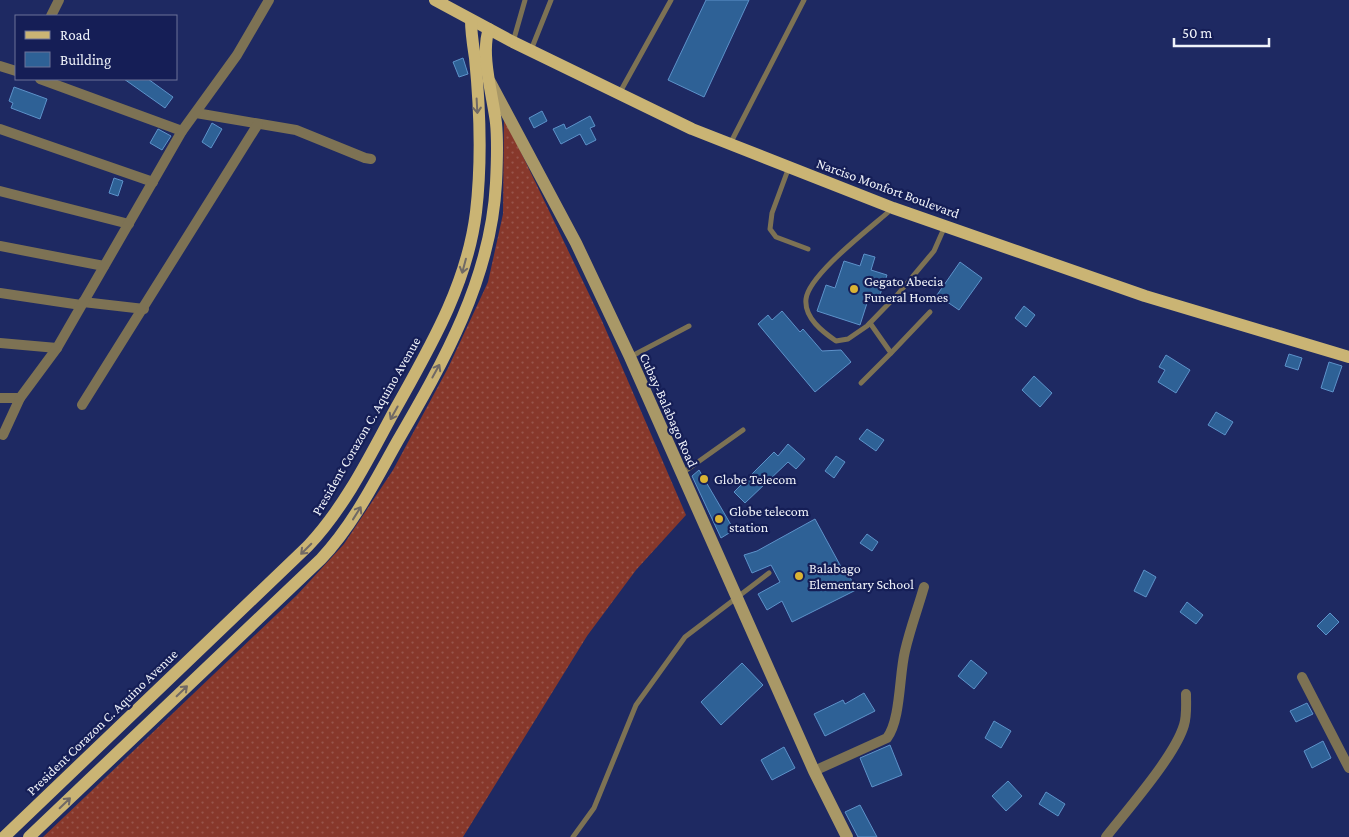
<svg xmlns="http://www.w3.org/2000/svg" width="1349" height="837" font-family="'Crimson Pro',serif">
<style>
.grass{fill:url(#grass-dots)}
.building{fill:#2e6196;stroke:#5d92ca}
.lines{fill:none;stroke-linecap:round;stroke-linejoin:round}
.service{stroke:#7d7254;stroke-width:5}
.minor{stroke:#7d7254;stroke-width:10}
.secondary{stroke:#a99867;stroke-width:12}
.primary{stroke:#cab474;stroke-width:12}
.oneway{stroke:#706965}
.poi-dot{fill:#d9b334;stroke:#151e56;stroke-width:2}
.labels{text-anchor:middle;stroke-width:4.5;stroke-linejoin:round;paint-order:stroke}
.street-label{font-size:14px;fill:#f0f3fa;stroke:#151e56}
.poi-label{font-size:14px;fill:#f0f3fa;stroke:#151e56;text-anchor:start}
</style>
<defs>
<pattern id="grass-dots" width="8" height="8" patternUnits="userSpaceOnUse" patternTransform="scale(1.25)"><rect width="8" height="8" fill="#87382b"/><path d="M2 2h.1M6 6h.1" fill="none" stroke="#98554b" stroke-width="1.8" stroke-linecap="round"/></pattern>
</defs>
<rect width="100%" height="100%" fill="#1e2962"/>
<!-- grass -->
<polygon class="grass" points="504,117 602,321 686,515 636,570 587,636 463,837 43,837 297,595 344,544 393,470 448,368 488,282 503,214"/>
<!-- building -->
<g class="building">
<polygon points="706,0 749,0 704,97 668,80"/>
<polygon points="463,58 468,74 459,77 453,62"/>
<polygon points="124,79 148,79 173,97 165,108"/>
<polygon points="14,87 47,99 40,119 11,108 13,103 9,101"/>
<polygon points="542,111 547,121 534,128 529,118"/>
<polygon points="590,116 595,126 590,128 596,140 586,145 580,134 561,144 553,129 564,124 566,129"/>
<polygon points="212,123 222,129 211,148 202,142"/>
<polygon points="158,129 171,136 162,150 150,143"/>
<polygon points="114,178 123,181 118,196 109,193"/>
<polygon points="864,254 875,257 871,270 887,275 877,303 868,300 860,325 817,311 826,285 835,288 844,261 860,266"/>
<polygon points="960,262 982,278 959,310 937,295"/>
<polygon points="1024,306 1035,315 1026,327 1015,318"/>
<polygon points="782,311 800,332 803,329 822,351 841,350 851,362 815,392 758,324 768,315 772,320"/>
<polygon points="1289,354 1302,358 1298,370 1285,366"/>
<polygon points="1166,355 1190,370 1176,393 1158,382 1165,370 1159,367"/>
<polygon points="1329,362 1342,366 1333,392 1321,388"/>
<polygon points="1034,376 1052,393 1040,407 1022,390"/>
<polygon points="1216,412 1233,422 1225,435 1208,425"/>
<polygon points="867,429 884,440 876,451 859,439"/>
<polygon points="788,444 805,459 796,469 788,462 745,503 734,492 774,452 778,456"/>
<polygon points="836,456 845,462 834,478 825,471"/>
<polygon points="699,470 734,530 721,538 692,476"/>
<polygon points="815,519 846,576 849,575 856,590 792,622 782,601 767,610 758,594 780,582 771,565 752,573 744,555 757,551"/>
<polygon points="867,534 878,542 872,551 860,543"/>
<polygon points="1144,570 1156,577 1146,597 1134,591"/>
<polygon points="1187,602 1203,615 1196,624 1180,612"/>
<polygon points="1330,613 1339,622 1326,635 1317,626"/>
<polygon points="971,660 987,673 974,689 958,676"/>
<polygon points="742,663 763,685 721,725 701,702"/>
<polygon points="864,693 875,711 825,736 814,714 843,700 845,704"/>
<polygon points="1307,703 1313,714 1296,722 1290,711"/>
<polygon points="994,721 1011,731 1001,748 985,738"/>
<polygon points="1323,741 1331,758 1312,768 1304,751"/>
<polygon points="890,745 902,775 872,787 860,758"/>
<polygon points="784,747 795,768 772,780 761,760"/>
<polygon points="1008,781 1022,796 1006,811 992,796"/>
<polygon points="1046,792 1065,804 1058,816 1039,804"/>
<polygon points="860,805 877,837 858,837 845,812"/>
</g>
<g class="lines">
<!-- service -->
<g class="service">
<polyline points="513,42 525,0"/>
<polyline points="531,50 551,0"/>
<polyline points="619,94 671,0"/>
<polyline points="730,144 804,0"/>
<polyline points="789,167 772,213 770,229 776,237 808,249"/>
<path d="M893,208C873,226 809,274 806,299C804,318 823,332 836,341L848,339L867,326L898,294L934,251L945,226"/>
<polyline points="891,353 930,312"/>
<polyline points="630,357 689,326"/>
<polyline points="861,383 891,353 870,323"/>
<polyline points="681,474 743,430"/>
<polyline points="573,837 594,808 636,705 685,637 769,573"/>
</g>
<!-- minor -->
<g class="minor">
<polyline points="51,16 59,0"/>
<polyline points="0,66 16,71"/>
<polyline points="40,79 182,131"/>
<polyline points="196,113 296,130 365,158 371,159"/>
<polyline points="0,129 153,182"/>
<polyline points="0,191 129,224"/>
<polyline points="0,246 104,266"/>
<polyline points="0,293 81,305"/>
<polyline points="83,302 144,309"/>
<polyline points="0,343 57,348"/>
<polyline points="0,398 20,398"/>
<polyline points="82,405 258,124"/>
<polyline points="3,435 20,398 57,348 182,131 237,55 269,0"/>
<polyline points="1302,677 1349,768"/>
<path d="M814,771L887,738C901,719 899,675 905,651C910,629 918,608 924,587"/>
<path d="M1106,837C1127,810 1175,756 1184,725C1187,716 1186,704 1186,694"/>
</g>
<!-- secondary -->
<polyline class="secondary" points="490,82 576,243 630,357 814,771 847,837"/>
<!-- primary -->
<g class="primary">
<polyline points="435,0 513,42 692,129 893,208 1145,296 1349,357"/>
<path d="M4,837L308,546C343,509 367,462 391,417C427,352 467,287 476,212C482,161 480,108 475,58C473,45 471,33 471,20"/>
<path d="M29,837L321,559C353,525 374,483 397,442C444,361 491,279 496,183C497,163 498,143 496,123C493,97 480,53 489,29"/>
</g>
</g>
<!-- one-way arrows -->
<defs><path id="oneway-shaft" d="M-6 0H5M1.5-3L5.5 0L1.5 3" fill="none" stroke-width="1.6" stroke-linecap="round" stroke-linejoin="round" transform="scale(1.25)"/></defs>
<g class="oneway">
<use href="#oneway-shaft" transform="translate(477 106) rotate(87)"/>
<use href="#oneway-shaft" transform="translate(464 266) rotate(105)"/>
<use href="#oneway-shaft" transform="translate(436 371) rotate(-61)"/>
<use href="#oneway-shaft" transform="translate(394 413) rotate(119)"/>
<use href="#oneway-shaft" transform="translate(357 513) rotate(-58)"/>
<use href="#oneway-shaft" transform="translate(306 549) rotate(135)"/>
<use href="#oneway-shaft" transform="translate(182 691) rotate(-44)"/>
<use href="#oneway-shaft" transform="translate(65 803) rotate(-44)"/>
</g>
<!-- markers -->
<g class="poi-dot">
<circle cx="854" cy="289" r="5"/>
<circle cx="704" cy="479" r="5"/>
<circle cx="719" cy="519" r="5"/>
<circle cx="799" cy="576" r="5"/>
</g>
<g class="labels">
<!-- street labels -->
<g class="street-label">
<text transform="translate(888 188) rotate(20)" y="5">Narciso Monfort Boulevard</text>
<text transform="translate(669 410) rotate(66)" y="5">Cubay-Balabago Road</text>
<text transform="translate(366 426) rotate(-60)" y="5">President Corazon C. Aquino Avenue</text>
<text transform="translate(102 722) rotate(-44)" y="5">President Corazon C. Aquino Avenue</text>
</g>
<!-- poi labels -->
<g class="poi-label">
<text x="864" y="286">Gegato Abecia<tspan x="864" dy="16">Funeral Homes</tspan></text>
<text x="714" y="484">Globe Telecom</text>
<text x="729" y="516">Globe telecom<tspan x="729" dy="16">station</tspan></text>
<text x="809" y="573">Balabago<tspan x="809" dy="16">Elementary School</tspan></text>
</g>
</g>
<!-- legend -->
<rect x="15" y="15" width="162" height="65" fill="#151e56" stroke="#6d7398"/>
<rect x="25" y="31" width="25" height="8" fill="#cab474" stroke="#6d7398"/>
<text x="60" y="40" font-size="15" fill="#f0f3fa">Road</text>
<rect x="25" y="52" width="25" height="15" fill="#2e6196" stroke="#6d7398"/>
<text x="60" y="65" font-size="15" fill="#f0f3fa">Building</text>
<!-- scale -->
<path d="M1174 38v8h95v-8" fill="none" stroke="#f0f3fa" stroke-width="2.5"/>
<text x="1182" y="38" font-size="15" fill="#f0f3fa" stroke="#151e56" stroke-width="4" paint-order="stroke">50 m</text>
</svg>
